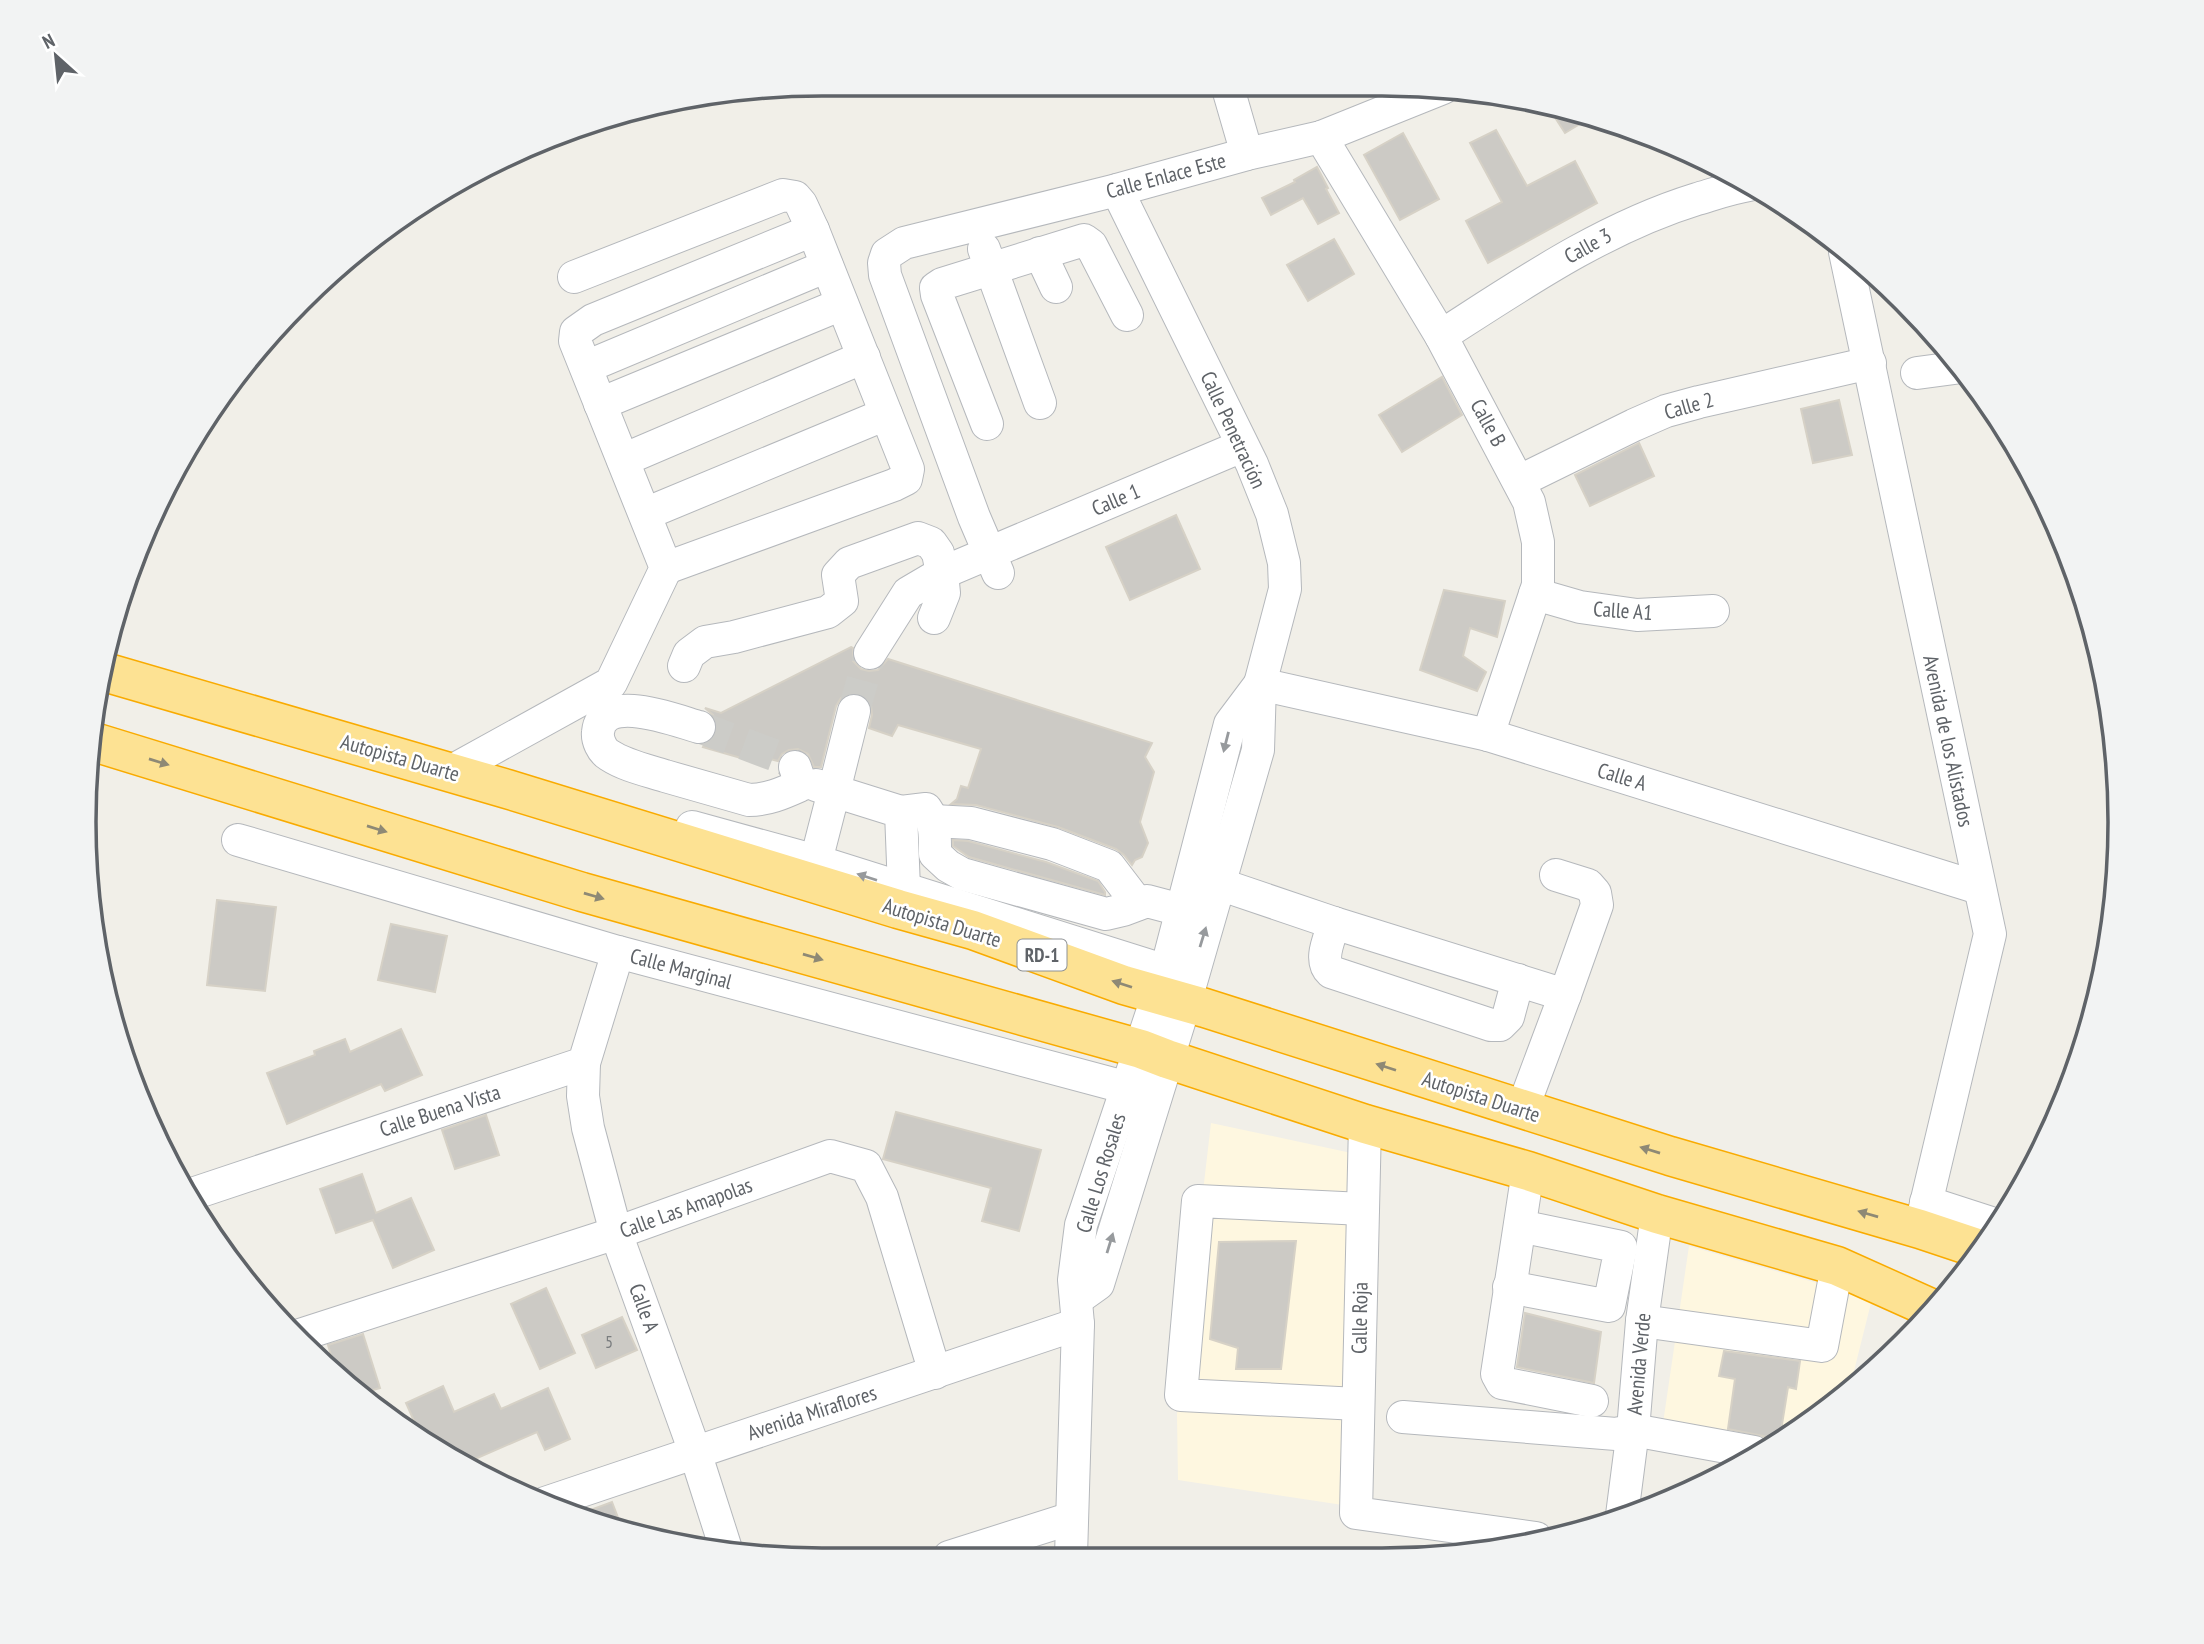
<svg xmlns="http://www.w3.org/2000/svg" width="2204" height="1644" font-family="'PT Sans Narrow',sans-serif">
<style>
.commercial{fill:#fef7e0}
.building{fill:#cccac5;stroke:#d6d1c6;stroke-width:2}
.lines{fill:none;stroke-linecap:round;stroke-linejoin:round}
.minor-tunnel{stroke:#ccccc8;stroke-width:32;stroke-dasharray:32 16;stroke-linecap:butt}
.minor-casing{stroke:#b5b8bc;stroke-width:34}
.highway-casing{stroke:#f9ab00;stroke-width:41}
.minor{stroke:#fff;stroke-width:32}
.highway{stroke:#fde293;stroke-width:38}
.oneway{fill:#979a9d}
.oneway2{fill:#8e8975}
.labels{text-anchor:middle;stroke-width:5;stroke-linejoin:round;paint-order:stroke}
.number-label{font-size:18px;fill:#7a7d7f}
.shield{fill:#fff;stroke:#8f9295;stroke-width:2}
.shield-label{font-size:19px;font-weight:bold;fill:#5f6368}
.street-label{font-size:21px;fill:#5f6368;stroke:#fff}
.rim{fill:none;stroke:#5f6368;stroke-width:3.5}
</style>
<rect width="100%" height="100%" fill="#f1efe8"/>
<!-- commercial -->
<g class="commercial">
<polygon points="1211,1123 1356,1154 1356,1507 1178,1480 1177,1414"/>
<polygon points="1689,1246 1872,1299 1849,1391 1831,1408 1772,1442 1662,1430"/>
</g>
<!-- building -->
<g class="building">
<polygon points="1547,105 1573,109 1593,116 1565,133"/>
<polygon points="1496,130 1527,186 1575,161 1597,203 1488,263 1466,221 1502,202 1470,143"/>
<polygon points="1403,133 1439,199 1400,220 1364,155"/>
<polygon points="1317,167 1328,188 1326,189 1339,213 1318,224 1303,198 1271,215 1262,198 1295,182 1294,180"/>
<polygon points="1334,239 1354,274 1308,301 1287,265"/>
<polygon points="1442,377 1462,415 1402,452 1379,415"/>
<polygon points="1839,400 1852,455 1813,463 1801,409"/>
<polygon points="1639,443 1654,476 1590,506 1575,475"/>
<polygon points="1176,515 1200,569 1130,600 1106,547"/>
<polygon points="1444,590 1505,601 1497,637 1470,628 1463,656 1486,672 1477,691 1420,670"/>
<polygon points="851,647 853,648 853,661 861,669 869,671 878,670 888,659 1152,743 1145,757 1154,772 1140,822 1148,843 1142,857 1135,860 1132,865 1124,855 1116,849 1058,827 976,805 951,804 957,799 961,786 968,788 981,749 898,725 892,736 869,728 872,715 871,705 866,697 858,693 850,693 841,698 836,706 821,767 814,767 808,754 798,749 789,750 782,754 778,761 751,754 748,760 703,747 704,745 712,740 717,732 717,722 713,715 705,708 721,713"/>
<polygon points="953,840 968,841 1046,862 1098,881 1105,892 1105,895 969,857 953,846"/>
<polygon points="217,900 276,907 265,991 207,985"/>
<polygon points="391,924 447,936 435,992 378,980"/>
<polygon points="401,1029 422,1075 385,1091 381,1084 287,1124 267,1073 315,1055 314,1051 345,1039 350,1052"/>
<polygon points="896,1112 1041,1150 1019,1231 982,1221 991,1188 883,1159"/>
<polygon points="486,1115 499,1155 455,1169 442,1130"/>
<polygon points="362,1174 376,1213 411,1198 434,1250 393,1268 373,1220 336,1233 320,1189"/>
<polygon points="1296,1241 1281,1369 1236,1369 1238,1348 1210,1339 1219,1242"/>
<polygon points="546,1288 575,1353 540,1369 511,1304"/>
<polygon points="1525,1313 1601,1332 1594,1383 1517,1367"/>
<polygon points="622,1317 637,1350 596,1368 582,1335"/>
<polygon points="363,1334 380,1388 359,1394 338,1379 328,1345"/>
<polygon points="1724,1351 1800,1361 1796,1389 1788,1387 1780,1437 1777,1439 1763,1436 1728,1429 1735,1379 1719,1376"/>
<polygon points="443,1386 454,1412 494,1394 501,1409 548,1388 570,1439 545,1450 537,1432 461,1465 422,1439 406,1403"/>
<polygon points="612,1502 622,1528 585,1521 574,1516"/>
</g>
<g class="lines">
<!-- minor-tunnel -->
<g class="minor-tunnel">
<polyline points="854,711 870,653"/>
<polyline points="699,727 787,760 795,767"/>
</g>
<defs>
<g id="minor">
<polyline points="1227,85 1247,154"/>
<polyline points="1321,137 1441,336 1529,502 1538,542 1538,585 1488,735"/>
<polyline points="984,249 1040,403"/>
<polyline points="1845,252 1990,934 1920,1229"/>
<polyline points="1040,253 1056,287"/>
<polyline points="574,277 783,195 795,197 801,204 813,230 908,469 906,479 894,485 666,568"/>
<path d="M1441,336C1522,284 1603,228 1697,199C1714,194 1731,188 1749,185"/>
<polyline points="586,367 827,266"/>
<polyline points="1917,373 1962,367"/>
<polyline points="600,404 842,304"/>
<polyline points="987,424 937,295 936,288 942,284 1084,240 1091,245 1127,315"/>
<polyline points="623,460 864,357"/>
<polyline points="1520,481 1634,425 1666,411 1699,402 1870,363"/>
<polyline points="645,514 886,414"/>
<polyline points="998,573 974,517 885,275 884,263 887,254 904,243 1117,190 1247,154 1321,137 1443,88"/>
<polyline points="1535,594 1580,607 1637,615 1713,611"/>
<polyline points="870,653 908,593 942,573 1242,446"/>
<polyline points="684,666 689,654 705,642 734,637 828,612 842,601 838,575 849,563 918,538 931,543 938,553 942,573 944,593 934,618"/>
<polyline points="1260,684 1488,735 1979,888"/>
<path d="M699,727C677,721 602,691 598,732C597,740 602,751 609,755C626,766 646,770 665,776C693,784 721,792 749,800C768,800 783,793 801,785L795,767"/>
<polyline points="450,772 611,683 666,568 575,341 576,332 593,320 813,230"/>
<polyline points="816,785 834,791 854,711"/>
<path d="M901,812L926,809C936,823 935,837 935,854L948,866L962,874L1106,914L1123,910L1147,901L1181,910"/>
<polyline points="933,821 971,823 1052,844 1109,866 1138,904"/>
<polyline points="692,827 816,861 1166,971"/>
<polyline points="238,840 618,952 1128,1088"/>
<polyline points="816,861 834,791 901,812 904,889"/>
<polyline points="1219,884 1334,923 1565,995"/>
<path d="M1334,923C1330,938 1318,960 1331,972L1491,1025H1500L1508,1017L1518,980"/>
<polyline points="584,1063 583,1096 588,1128 616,1233 695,1452 726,1549"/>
<polyline points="1522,1110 1565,995 1597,905 1595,893 1588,885 1556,875"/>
<polyline points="1365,1124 1356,1513 1536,1538"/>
<polyline points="1528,1171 1497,1374 1502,1383 1592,1401"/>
<polyline points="186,1196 584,1063 618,952"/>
<polyline points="1926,1202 1997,1225"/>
<polyline points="1509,1287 1609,1306 1621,1247 1520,1226"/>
<polyline points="1077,1299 1098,1284 1185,1003 1258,750 1260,684 1285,589 1284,563 1272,514 1252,464 1117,190"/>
<polyline points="1642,1321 1822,1346 1837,1266"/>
<polyline points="297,1336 616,1233 830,1156 866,1166 882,1197 935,1373"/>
<polyline points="1358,1404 1181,1395 1198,1201 1363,1209"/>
<polyline points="1403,1417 1616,1434 1633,1430 1754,1452"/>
<polyline points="545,1503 1078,1324"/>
<polyline points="1622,1515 1633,1430 1642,1321 1657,1214"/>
<polyline points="1071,1556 1078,1324 1074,1280 1081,1225 1166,971 1230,724 1260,684"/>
<polyline points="949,1557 1072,1518"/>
</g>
<g id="highway">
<polyline points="101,671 507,789 898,909 973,930 1124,985 1205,1008 1670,1156 1920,1229 1980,1249"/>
<polyline points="94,742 582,892 1141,1049 1167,1059 1365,1124 1528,1171 1657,1214 1837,1266 1935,1310"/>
</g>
</defs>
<!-- minor casing -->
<use href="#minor" class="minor-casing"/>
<!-- highway casing -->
<use href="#highway" class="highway-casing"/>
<!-- minor -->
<use href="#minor" class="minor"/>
<!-- highway -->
<use href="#highway" class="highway"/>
</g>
<!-- one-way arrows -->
<defs><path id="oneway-solid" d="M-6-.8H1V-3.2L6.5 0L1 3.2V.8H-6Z" transform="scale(1.75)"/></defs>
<g class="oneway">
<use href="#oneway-solid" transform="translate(1226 742) rotate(104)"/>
<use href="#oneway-solid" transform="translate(867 877) rotate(-162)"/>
<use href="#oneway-solid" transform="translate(1203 937) rotate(-73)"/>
<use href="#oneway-solid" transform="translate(1110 1243) rotate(-73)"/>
</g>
<g class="oneway2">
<use href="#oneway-solid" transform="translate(159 762) rotate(17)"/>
<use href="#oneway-solid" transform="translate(377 829) rotate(17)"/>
<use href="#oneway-solid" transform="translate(594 896) rotate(16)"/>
<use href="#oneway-solid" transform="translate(813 957) rotate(16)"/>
<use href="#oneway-solid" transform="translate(1122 984) rotate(-162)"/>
<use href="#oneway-solid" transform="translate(1386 1067) rotate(-162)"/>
<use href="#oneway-solid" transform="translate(1650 1150) rotate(-163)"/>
<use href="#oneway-solid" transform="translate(1868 1214) rotate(-164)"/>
</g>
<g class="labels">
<!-- number labels -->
<g class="number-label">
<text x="609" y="1348">5</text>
</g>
<!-- shield labels -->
<rect class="shield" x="1017.5" y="939.5" width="49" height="31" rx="5"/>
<g class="shield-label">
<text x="1042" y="962">RD-1</text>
</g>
<!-- street labels -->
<g class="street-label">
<text transform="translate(1166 176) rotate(-15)" y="7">Calle Enlace Este</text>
<text transform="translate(1588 246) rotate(-29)" y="7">Calle 3</text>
<text transform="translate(1689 406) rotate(-16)" y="7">Calle 2</text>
<text transform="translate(1488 423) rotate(61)" y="7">Calle B</text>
<text transform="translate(1233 430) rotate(65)" y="7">Calle Penetración</text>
<text transform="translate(1116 500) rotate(-23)" y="7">Calle 1</text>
<text transform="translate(1623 611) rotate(4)" y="7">Calle A1</text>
<text transform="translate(1948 741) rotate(78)" y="7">Avenida de los Alistados</text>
<text transform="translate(400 758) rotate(16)" y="7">Autopista Duarte</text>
<text transform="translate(1622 777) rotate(17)" y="7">Calle A</text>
<text transform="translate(942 923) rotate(17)" y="7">Autopista Duarte</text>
<text transform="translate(681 969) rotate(15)" y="7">Calle Marginal</text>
<text transform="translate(1481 1097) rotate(18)" y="7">Autopista Duarte</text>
<text transform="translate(440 1111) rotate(-18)" y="7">Calle Buena Vista</text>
<text transform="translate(1101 1173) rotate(-73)" y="7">Calle Los Rosales</text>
<text transform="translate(686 1208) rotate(-20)" y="7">Calle Las Amapolas</text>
<text transform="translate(644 1308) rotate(70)" y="7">Calle A</text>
<text transform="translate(1360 1318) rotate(-89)" y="7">Calle Roja</text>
<text transform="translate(1639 1364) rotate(-85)" y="7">Avenida Verde</text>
<text transform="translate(812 1413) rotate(-18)" y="7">Avenida Miraflores</text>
</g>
</g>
<!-- crop -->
<path d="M0 0H2204V1644H0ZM822 96H1382A726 726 0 0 1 2108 822V822A726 726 0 0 1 1382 1548H822A726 726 0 0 1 96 822V822A726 726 0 0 1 822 96Z" fill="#f2f3f3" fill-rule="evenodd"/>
<path class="rim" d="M822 96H1382A726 726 0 0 1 2108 822V822A726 726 0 0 1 1382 1548H822A726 726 0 0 1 96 822V822A726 726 0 0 1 822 96Z"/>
<!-- north arrow -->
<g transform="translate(56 56) rotate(333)" stroke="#ffffff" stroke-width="5" paint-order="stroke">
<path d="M0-5L12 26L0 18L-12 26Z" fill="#5f6368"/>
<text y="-10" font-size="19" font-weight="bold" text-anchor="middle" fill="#5f6368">N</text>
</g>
</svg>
